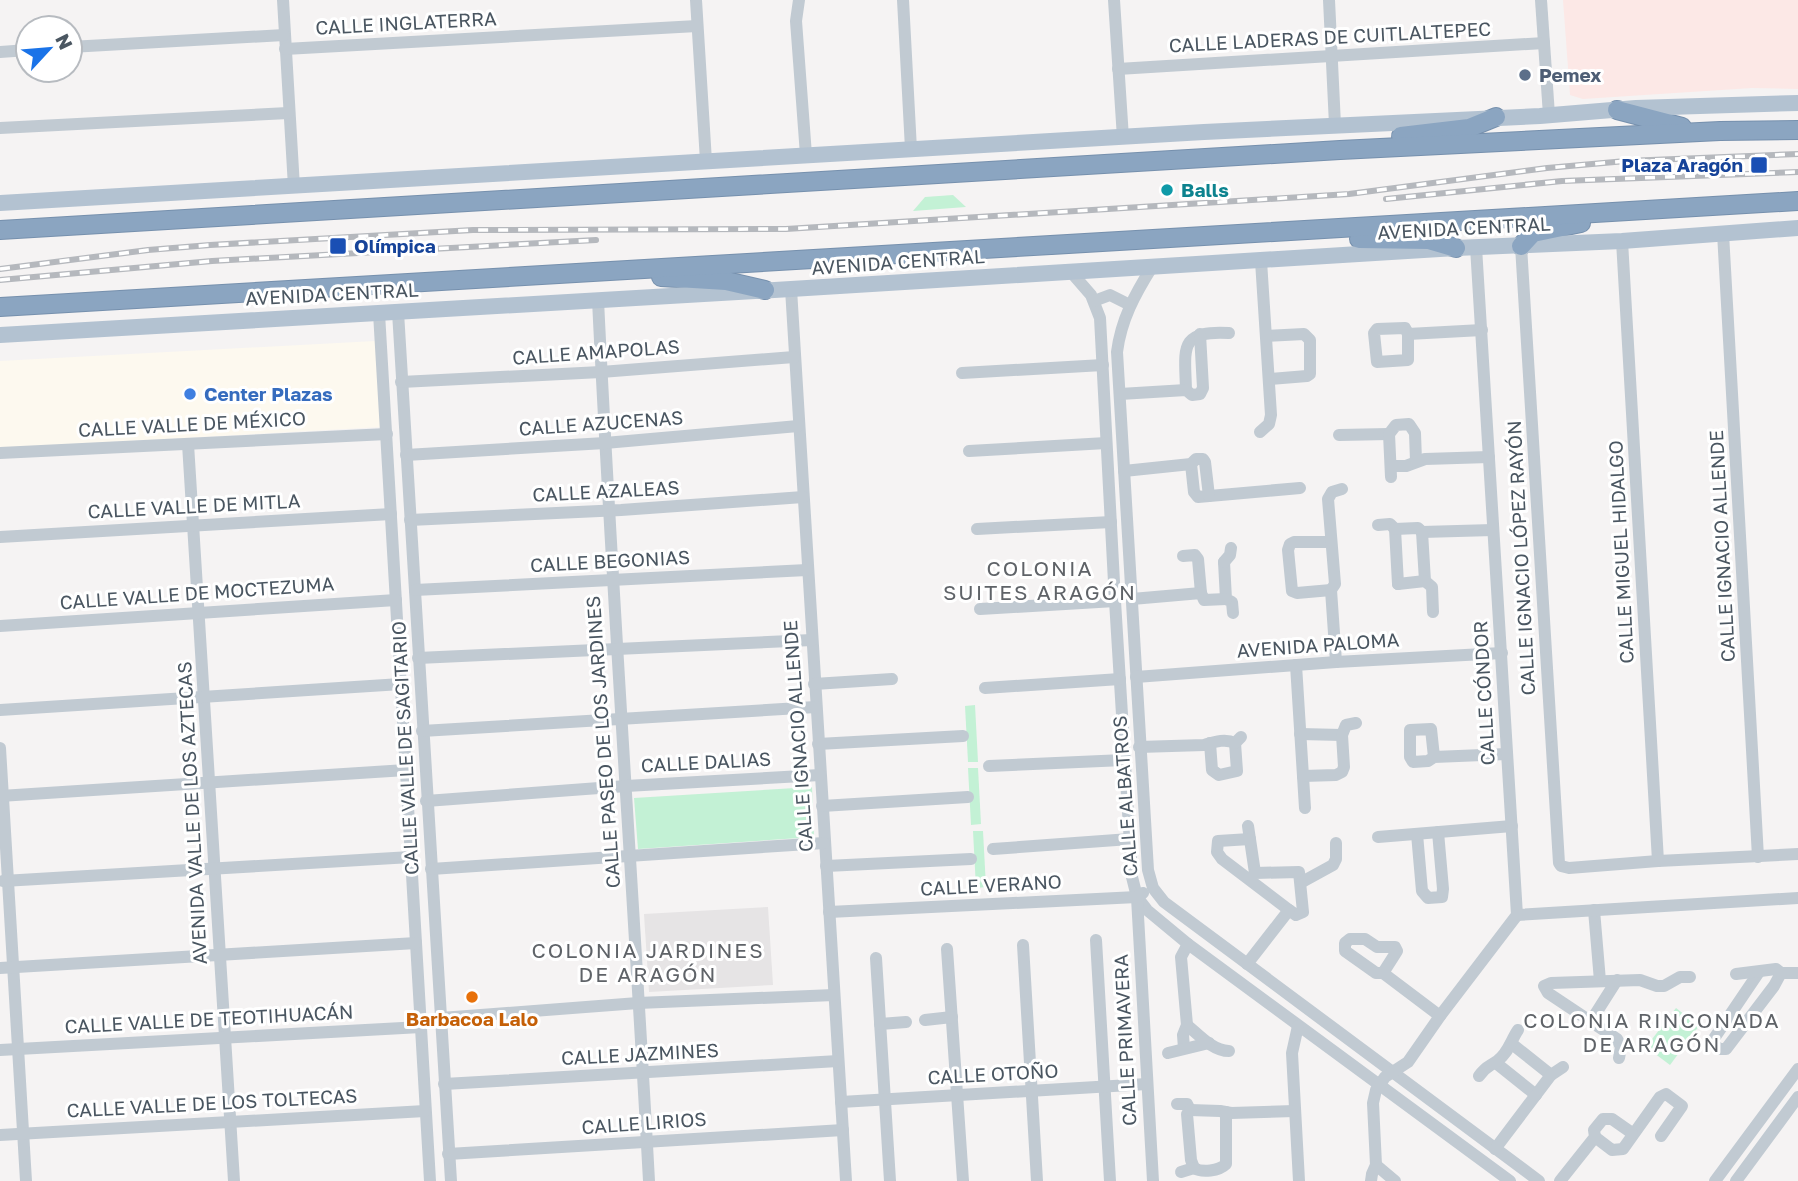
<svg xmlns="http://www.w3.org/2000/svg" width="1798" height="1181" font-family="'Golos Text',sans-serif">
<style>
.commercial{fill:#fdf9ef}
.education{fill:#e6e4e5}
.medical{fill:#fce8e6}
.green{fill:#c3f1d5}
.lines{fill:none;stroke-linecap:round;stroke-linejoin:round}
.highway-casing{stroke:#7690ad;stroke-width:20}
.minor{stroke:#c1cad2;stroke-width:12}
.major{stroke:#b3c2d1;stroke-width:16}
.highway{stroke:#8ba5c1;stroke-width:18}
.rail-casing{stroke:#b5b8bd;stroke-width:6}
.rail{stroke:#fff;stroke-width:3.5;stroke-dasharray:10;stroke-linecap:butt}
.service-dot{fill:#5c6f8a;stroke:#fff;stroke-width:2.5}
.transit-dot{fill:#1a4fb4;stroke:#fff;stroke-width:2.5}
.culture-dot{fill:#0f9aa8;stroke:#fff;stroke-width:2.5}
.shop-dot{fill:#3f7fe0;stroke:#fff;stroke-width:2.5}
.food-dot{fill:#e8710a;stroke:#fff;stroke-width:2.5}
.labels{text-anchor:middle;stroke-width:6;stroke-linejoin:round;paint-order:stroke}
.street-label{font-size:19px;fill:#4a5661;stroke:#fff}
.service-label{font-size:19px;font-weight:bold;fill:#4e5e75;stroke:#fff;text-anchor:start}
.transit-label{font-size:19px;font-weight:bold;fill:#164399;stroke:#fff;text-anchor:end}
.culture-label{font-size:19px;font-weight:bold;fill:#0d838f;stroke:#fff;text-anchor:start}
.shop-label{font-size:19px;font-weight:bold;fill:#366cbe;stroke:#fff;text-anchor:start}
.food-label{font-size:19px;font-weight:bold;fill:#c56008;stroke:#fff}
.neighbourhood-label{font-size:21px;letter-spacing:2px;fill:#5f6368;stroke:#fff}
</style>
<rect width="100%" height="100%" fill="#f5f3f3"/>
<!-- commercial -->
<polygon class="commercial" points="375,341 382,427 0,448 0,361"/>
<!-- education -->
<polygon class="education" points="768,907 773,985 649,992 644,914"/>
<!-- medical -->
<polygon class="medical" points="1563,0 1798,0 1798,89 1752,88 1583,99 1570,95"/>
<!-- green -->
<g class="green">
<polygon points="953,195 966,207 913,211 925,197"/>
<polygon points="975,705 978,762 968,762 965,706"/>
<polygon points="968,768 978,768 981,824 971,825"/>
<polygon points="812,787 814,837 638,849 634,798"/>
<polygon points="973,831 983,831 986,887 976,888"/>
<polygon points="1676,1008 1699,1026 1670,1065 1646,1047"/>
</g>
<g class="lines">
<defs>
<g id="highway">
<polyline points="1617,110 1682,127"/>
<polyline points="1401,136 1469,128 1496,117"/>
<polyline points="0,230 1340,150 1720,131 1798,130"/>
<polyline points="1359,239 1429,240 1456,248"/>
<polyline points="1521,246 1533,233 1581,223"/>
<polyline points="661,277 726,281 765,290"/>
<polyline points="0,307 1798,201"/>
</g>
</defs>
<!-- highway casing -->
<use href="#highway" class="highway-casing"/>
<!-- minor -->
<g class="minor">
<polyline points="283,0 294,187"/>
<polyline points="696,0 706,161"/>
<polyline points="799,0 796,21 806,155"/>
<polyline points="903,0 911,149"/>
<polyline points="1114,0 1123,138"/>
<polyline points="1329,0 1335,125"/>
<polyline points="1541,0 1549,115"/>
<polyline points="70,47 284,35"/>
<polyline points="285,49 697,26"/>
<polyline points="0,52 28,50"/>
<polyline points="1118,69 1544,43"/>
<polyline points="0,128 288,113"/>
<polyline points="1723,233 1758,857"/>
<polyline points="1622,241 1658,861"/>
<polyline points="1521,246 1559,863 1561,866 1569,868 1658,861 1798,854"/>
<path d="M1152,267C1135,294 1121,320 1117,352L1148,870L1153,888L1164,902L1539,1181"/>
<polyline points="1071,272 1091,295 1100,318 1115,601 1132,877 1137,897 1147,910 1188,944 1510,1181"/>
<polyline points="791,289 846,1181"/>
<path d="M598,300C612,594 633,887 649,1181"/>
<polyline points="1094,301 1110,295 1130,305"/>
<polyline points="398,312 451,1181"/>
<polyline points="379,313 430,1181"/>
<polyline points="1408,334 1408,360 1377,362 1374,333 1377,329 1405,328 1408,334 1482,330"/>
<polyline points="1266,336 1304,334 1310,340 1310,374 1307,376 1270,379"/>
<polyline points="962,373 1103,365"/>
<polyline points="401,382 601,372 794,357"/>
<path d="M1186,390C1185,349 1178,330 1229,333"/>
<polyline points="1120,394 1186,390 1192,395 1200,394 1203,388 1200,334"/>
<polyline points="1260,432 1269,424 1271,415 1261,261"/>
<polyline points="1339,435 1389,434"/>
<polyline points="188,444 234,1181"/>
<polyline points="969,451 1106,443"/>
<polyline points="0,453 387,434"/>
<polyline points="406,455 605,443 798,426"/>
<polyline points="1191,464 1194,492 1198,497 1300,488"/>
<polyline points="1391,466 1406,466 1425,459 1489,457"/>
<polyline points="1124,471 1191,464 1196,459 1203,459 1205,462 1209,496"/>
<polyline points="1391,477 1389,434 1396,425 1409,424 1415,433 1416,461"/>
<polyline points="410,520 621,510 803,497"/>
<polyline points="1378,525 1390,524 1395,529 1398,584"/>
<polyline points="977,529 1111,522"/>
<polyline points="1395,529 1418,528 1422,532 1493,530"/>
<polyline points="1422,532 1425,581 1432,587 1433,612"/>
<polyline points="0,537 391,514"/>
<polyline points="1183,556 1195,555 1198,559 1201,593"/>
<polyline points="1224,562 1226,599 1232,602 1233,613"/>
<polyline points="1224,562 1230,555 1231,548"/>
<polyline points="1398,584 1425,581"/>
<polyline points="415,590 807,570"/>
<polyline points="1331,590 1297,593 1292,591 1288,550 1290,544 1294,542 1331,542"/>
<polyline points="1132,599 1201,593 1204,600 1226,599"/>
<polyline points="980,609 1115,601"/>
<polyline points="0,626 396,600"/>
<polyline points="418,658 812,640"/>
<polyline points="1336,662 1331,590 1335,584 1328,499 1332,492 1342,489"/>
<polyline points="1296,665 1305,808"/>
<polyline points="1136,677 1336,662 1502,653"/>
<polyline points="814,684 892,679"/>
<polyline points="985,688 1120,679"/>
<polyline points="0,710 401,684"/>
<polyline points="422,731 816,707"/>
<polyline points="1300,734 1342,735"/>
<polyline points="1210,743 1212,770 1219,775 1237,771 1235,743"/>
<polyline points="818,744 963,736"/>
<path d="M1139,747L1204,745C1214,742 1225,738 1235,743L1241,737"/>
<polyline points="0,748 26,1181"/>
<polyline points="1434,757 1431,729 1410,730 1410,757 1413,762 1428,761 1434,757 1507,754"/>
<polyline points="989,766 1124,760"/>
<polyline points="1303,776 1336,775 1342,772 1344,767 1342,735 1346,725 1356,723"/>
<polyline points="0,796 406,770"/>
<polyline points="426,801 626,786 820,775"/>
<polyline points="822,806 968,797"/>
<polyline points="1248,826 1255,873"/>
<polyline points="1417,834 1422,891 1428,898 1442,897 1443,889 1438,832"/>
<polyline points="1378,837 1512,826"/>
<polyline points="1250,839 1218,841 1217,852 1222,859 1289,910 1296,915 1303,912 1299,872 1255,873 1250,880"/>
<polyline points="993,849 1130,839"/>
<polyline points="826,866 971,859"/>
<polyline points="431,869 824,843"/>
<polyline points="3,881 411,857"/>
<polyline points="1302,882 1333,865 1336,859 1336,843"/>
<polyline points="1137,898 1153,1181"/>
<polyline points="1594,910 1600,981"/>
<polyline points="829,912 1137,897 1143,893"/>
<polyline points="1517,915 1798,898"/>
<polyline points="1096,940 1110,1181"/>
<polyline points="1023,945 1037,1181"/>
<polyline points="947,949 963,1181"/>
<polyline points="876,958 890,1181"/>
<polyline points="1247,964 1289,910"/>
<polyline points="0,968 416,943"/>
<polyline points="1759,972 1713,1040 1714,1044 1719,1049 1726,1049 1774,986 1781,973"/>
<polyline points="1383,973 1397,951 1395,947 1377,947 1365,939 1350,939 1345,943 1345,951 1376,973 1383,973 1440,1016"/>
<polyline points="1736,974 1776,969 1781,973 1798,973"/>
<polyline points="441,1018 638,1003 834,995"/>
<polyline points="925,1020 952,1017"/>
<polyline points="1591,1021 1617,980"/>
<polyline points="880,1024 906,1022"/>
<path d="M1187,1025C1199,1035 1213,1051 1229,1051"/>
<polyline points="1298,1026 1292,1053 1299,1181"/>
<polyline points="1512,1044 1551,1075"/>
<polyline points="1184,1048 1183,1035 1187,1025 1181,957 1188,944"/>
<polyline points="0,1050 421,1027"/>
<polyline points="1168,1053 1209,1043"/>
<polyline points="1619,1058 1621,1047 1617,1039 1548,993 1544,986 1551,983 1640,980 1657,986 1664,986 1680,977 1690,977"/>
<polyline points="1496,1063 1536,1095"/>
<path d="M1479,1076C1486,1066 1489,1067 1497,1061C1508,1054 1511,1040 1518,1030"/>
<polyline points="444,1084 838,1061"/>
<polyline points="841,1102 1147,1084"/>
<polyline points="1177,1104 1187,1104 1190,1110 1187,1114 1191,1160 1194,1168"/>
<polyline points="1190,1110 1220,1111 1231,1113 1294,1111"/>
<polyline points="0,1135 425,1111"/>
<polyline points="1595,1137 1612,1150 1623,1149 1660,1097 1666,1094 1682,1106 1661,1136"/>
<polyline points="1495,1149 1551,1075 1563,1067"/>
<polyline points="448,1154 843,1130"/>
<polyline points="1376,1165 1395,1181"/>
<path d="M1194,1168C1202,1173 1219,1171 1226,1164V1112"/>
<polyline points="1181,1172 1194,1168"/>
<polyline points="1371,1181 1372,1174 1376,1165 1373,1103 1376,1090 1385,1077 1408,1062 1440,1016 1517,915 1476,247"/>
<polyline points="1560,1181 1595,1137 1594,1130 1603,1119 1612,1119 1632,1133"/>
<polyline points="1715,1181 1798,1069"/>
<polyline points="1736,1181 1798,1097"/>
</g>
<!-- major -->
<g class="major">
<polyline points="0,203 1204,132 1540,116 1636,108 1798,103"/>
<polyline points="0,335 791,289 1456,248 1622,241 1798,228"/>
</g>
<!-- highway -->
<use href="#highway" class="highway"/>
<defs>
<g id="rail">
<polyline points="1386,199 1562,181 1798,172"/>
<polyline points="0,269 148,250 210,245 473,230 786,229 1349,194 1547,168 1626,161 1798,154"/>
<polyline points="0,280 212,261 596,240"/>
</g>
</defs>
<!-- rail casing -->
<use href="#rail" class="rail-casing"/>
<!-- rail -->
<use href="#rail" class="rail"/>
</g>
<!-- markers -->
<circle class="service-dot" cx="1525" cy="75" r="7"/>
<g class="transit-dot">
<rect x="1750" y="156" width="18" height="18" rx="3.5"/>
<rect x="329" y="237" width="18" height="18" rx="3.5"/>
</g>
<circle class="culture-dot" cx="1167" cy="190" r="7"/>
<circle class="shop-dot" cx="190" cy="394" r="7"/>
<circle class="food-dot" cx="472" cy="997" r="7"/>
<g class="labels">
<!-- street labels -->
<g class="street-label">
<text transform="translate(406 23) rotate(-3)" y="7">CALLE INGLATERRA</text>
<text transform="translate(1330 37) rotate(-3)" y="7">CALLE LADERAS DE CUITLALTEPEC</text>
<text transform="translate(1464 228) rotate(-3)" y="7">AVENIDA CENTRAL</text>
<text transform="translate(898 262) rotate(-4)" y="7">AVENIDA CENTRAL</text>
<text transform="translate(332 294) rotate(-3)" y="7">AVENIDA CENTRAL</text>
<text transform="translate(596 352) rotate(-4)" y="7">CALLE AMAPOLAS</text>
<text transform="translate(601 423) rotate(-4)" y="7">CALLE AZUCENAS</text>
<text transform="translate(192 424) rotate(-3)" y="7">CALLE VALLE DE MÉXICO</text>
<text transform="translate(606 491) rotate(-3)" y="7">CALLE AZALEAS</text>
<text transform="translate(194 506) rotate(-3)" y="7">CALLE VALLE DE MITLA</text>
<text transform="translate(1722 546) rotate(-93)" y="7">CALLE IGNACIO ALLENDE</text>
<text transform="translate(1621 552) rotate(-93)" y="7">CALLE MIGUEL HIDALGO</text>
<text transform="translate(1521 558) rotate(-93)" y="7">CALLE IGNACIO LÓPEZ RAYÓN</text>
<text transform="translate(610 561) rotate(-3)" y="7">CALLE BEGONIAS</text>
<text transform="translate(197 593) rotate(-4)" y="7">CALLE VALLE DE MOCTEZUMA</text>
<text transform="translate(1318 645) rotate(-4)" y="7">AVENIDA PALOMA</text>
<text transform="translate(1484 693) rotate(-93)" y="7">CALLE CÓNDOR</text>
<text transform="translate(798 736) rotate(-94)" y="7">CALLE IGNACIO ALLENDE</text>
<text transform="translate(603 742) rotate(-94)" y="7">CALLE PASEO DE LOS JARDINES</text>
<text transform="translate(405 748) rotate(-93)" y="7">CALLE VALLE DE SAGITARIO</text>
<text transform="translate(706 762) rotate(-3)" y="7">CALLE DALIAS</text>
<text transform="translate(1125 796) rotate(-94)" y="7">CALLE ALBATROS</text>
<text transform="translate(192 813) rotate(-93)" y="7">AVENIDA VALLE DE LOS AZTECAS</text>
<text transform="translate(991 885) rotate(-3)" y="7">CALLE VERANO</text>
<text transform="translate(209 1019) rotate(-3)" y="7">CALLE VALLE DE TEOTIHUACÁN</text>
<text transform="translate(1125 1040) rotate(-93)" y="7">CALLE PRIMAVERA</text>
<text transform="translate(640 1054) rotate(-3)" y="7">CALLE JAZMINES</text>
<text transform="translate(993 1074) rotate(-3)" y="7">CALLE OTOÑO</text>
<text transform="translate(212 1103) rotate(-3)" y="7">CALLE VALLE DE LOS TOLTECAS</text>
<text transform="translate(644 1123) rotate(-4)" y="7">CALLE LIRIOS</text>
</g>
<!-- service labels -->
<g class="service-label">
<text x="1539" y="82">Pemex</text>
</g>
<!-- transit labels -->
<g class="transit-label">
<text x="1743" y="172">Plaza Aragón</text>
<text x="354" y="253" text-anchor="start">Olímpica</text>
</g>
<!-- culture labels -->
<g class="culture-label">
<text x="1181" y="197">Balls</text>
</g>
<!-- shop labels -->
<g class="shop-label">
<text x="204" y="401">Center Plazas</text>
</g>
<!-- food labels -->
<g class="food-label">
<text x="472" y="1026">Barbacoa Lalo</text>
</g>
<!-- neighbourhood labels -->
<g class="neighbourhood-label">
<text x="1040" y="576">COLONIA<tspan x="1040" dy="24">SUITES ARAGÓN</tspan></text>
<text x="648" y="958">COLONIA JARDINES<tspan x="648" dy="24">DE ARAGÓN</tspan></text>
<text x="1652" y="1028">COLONIA RINCONADA<tspan x="1652" dy="24">DE ARAGÓN</tspan></text>
</g>
</g>
<!-- north arrow -->
<g transform="translate(49 49) rotate(64)"><circle r="33" fill="#ffffff" stroke="#b7bbc0" stroke-width="2"/>
<path d="M0-5L12 26L0 18L-12 26Z" fill="#1a73e8"/>
<text y="-10" font-size="19" font-weight="bold" text-anchor="middle" fill="#4a5661">N</text>
</g>
</svg>
